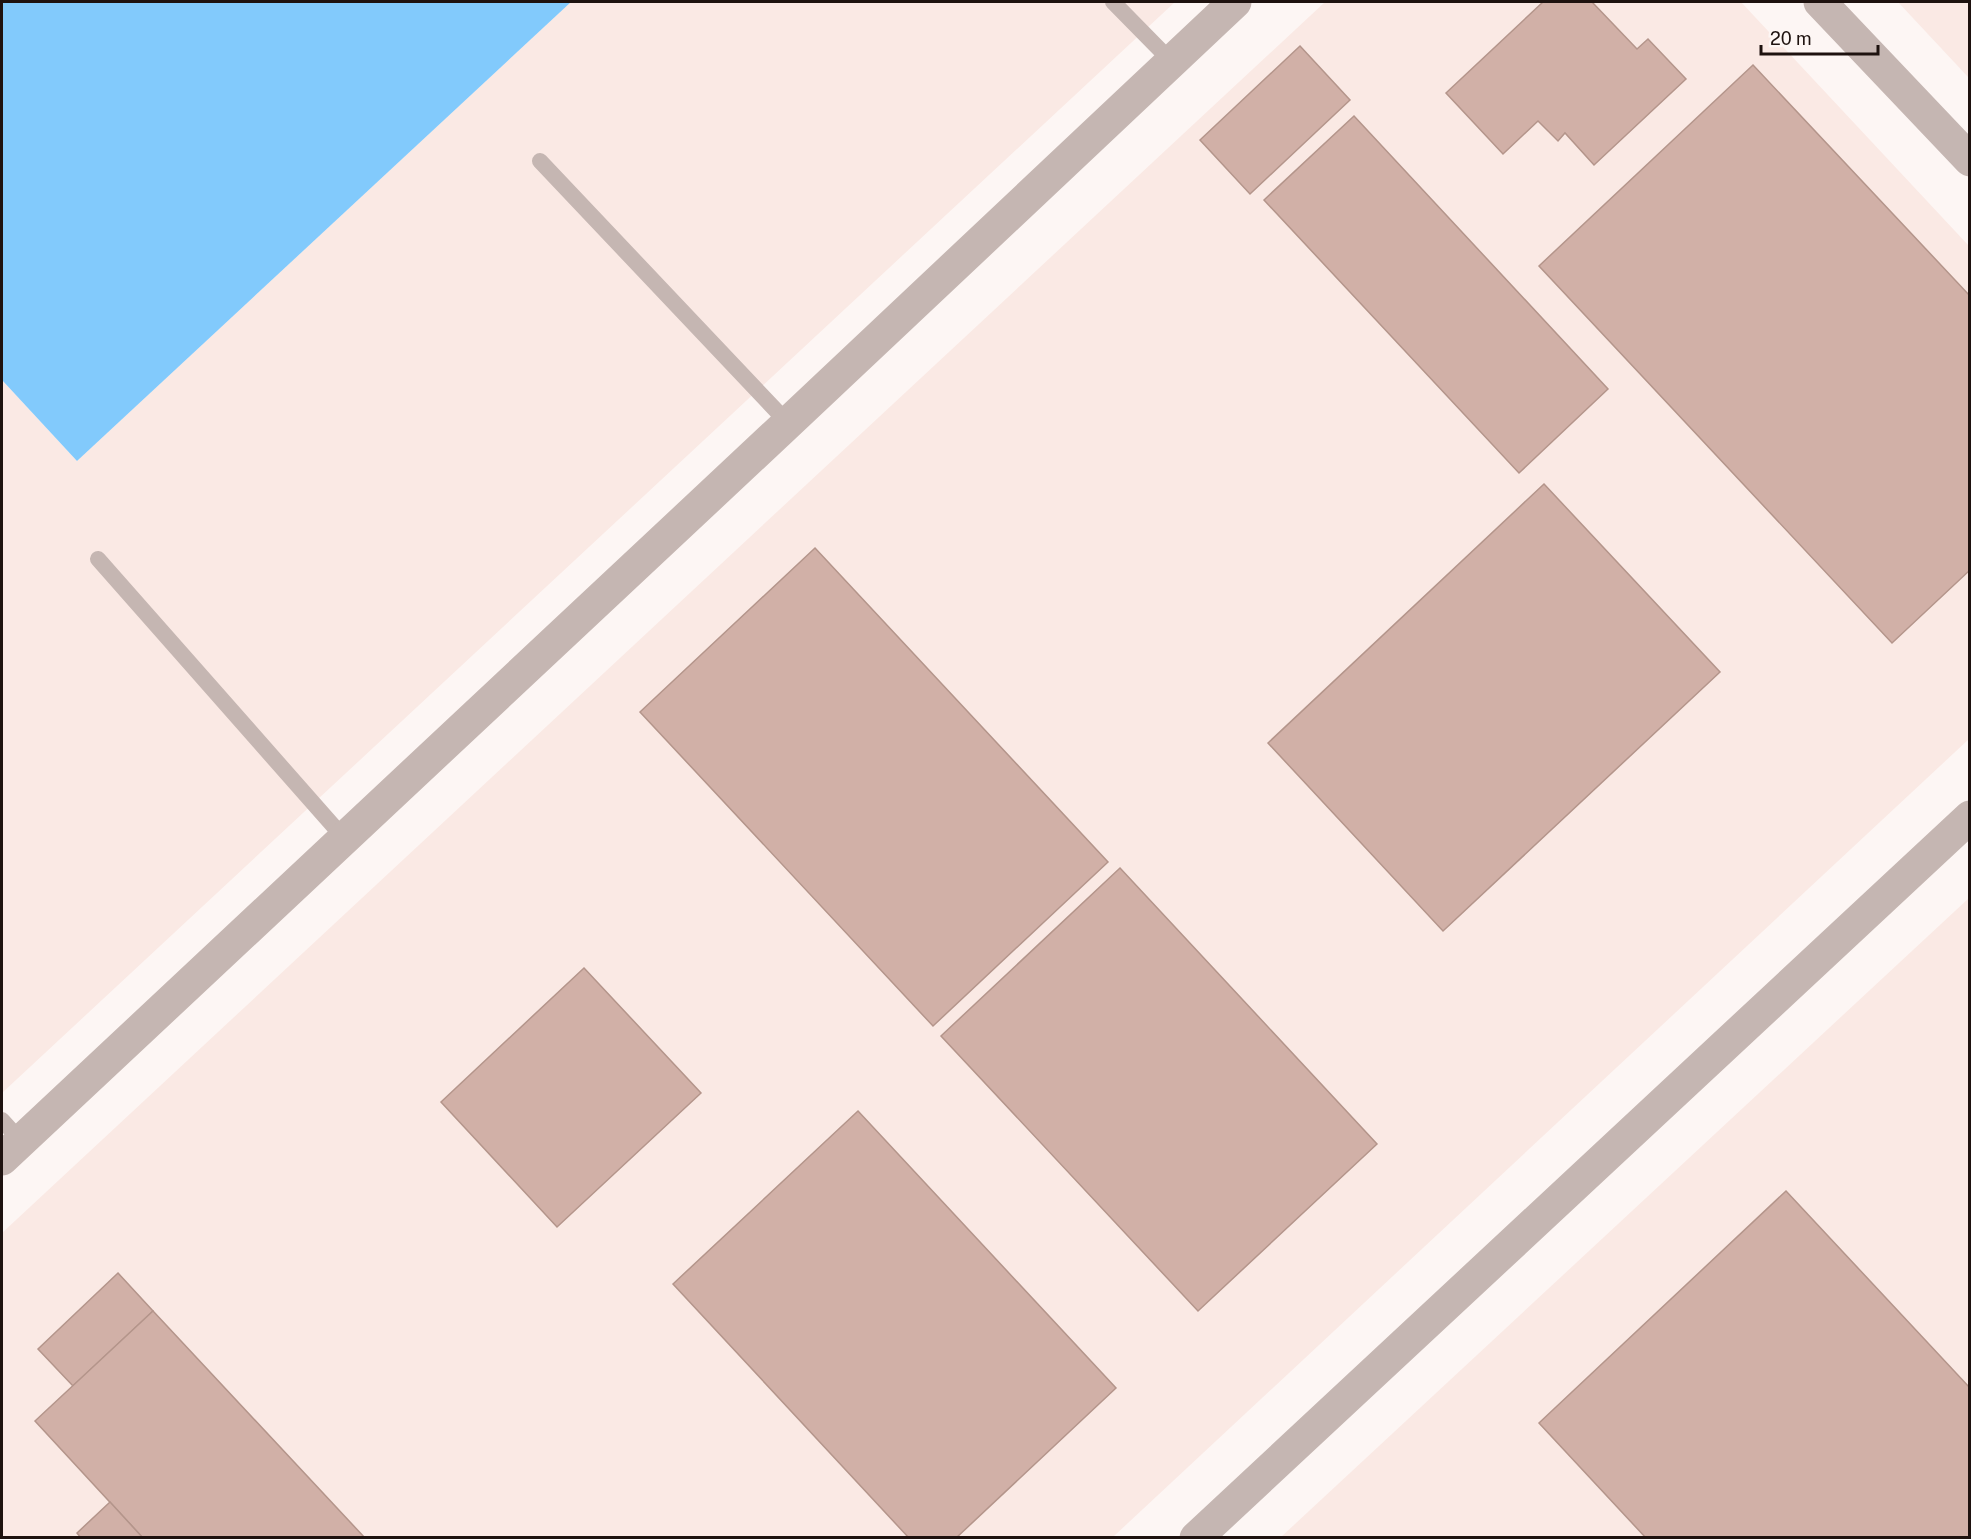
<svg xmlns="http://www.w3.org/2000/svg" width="1971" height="1539" font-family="'Public Sans',sans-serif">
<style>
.built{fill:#fae9e4}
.water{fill:#82cafc}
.building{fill:#d1b0a7;stroke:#b4958b;stroke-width:1.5}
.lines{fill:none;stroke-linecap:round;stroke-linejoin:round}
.service{stroke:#c5b6b2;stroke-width:16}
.tertiary{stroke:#c5b6b2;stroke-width:33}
</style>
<rect width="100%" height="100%" fill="#fdf6f4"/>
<!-- built -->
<g class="built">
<polygon points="571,2 1175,2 2,1093 2,380 77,461"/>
<polygon points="1325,2 1741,2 1969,246 1969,739 1113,1537 2,1537 2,1233"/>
<polygon points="1898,2 1969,2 1969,78"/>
<polygon points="1969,898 1969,1537 1281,1537"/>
</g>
<!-- water -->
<polygon class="water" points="2,2 571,2 77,461 2,380"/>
<!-- building -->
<g class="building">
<polygon points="1543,2 1592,2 1637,49 1648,39 1686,79 1594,165 1565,133 1558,141 1538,121 1503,154 1446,93"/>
<polygon points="1300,46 1350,100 1250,194 1200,140"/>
<polygon points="1753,65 1970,296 1970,570 1892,643 1539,266"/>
<polygon points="1354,116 1608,389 1519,473 1264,200"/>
<polygon points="1544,484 1720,672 1443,931 1268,743"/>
<polygon points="815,548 1108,862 933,1026 640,712"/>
<polygon points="1120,868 1377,1144 1198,1311 941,1036"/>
<polygon points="584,968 701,1093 557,1227 441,1102"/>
<polygon points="858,1111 1116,1388 956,1538 909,1538 673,1284"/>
<polygon points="1786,1191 1970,1388 1970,1538 1646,1538 1539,1423"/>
<polygon points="118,1273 153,1311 73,1386 38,1349"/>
<polygon points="153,1311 365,1538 143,1538 35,1421"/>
<polygon points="110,1502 143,1538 81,1538 77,1533"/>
</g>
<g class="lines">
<!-- service -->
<g class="service">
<polyline points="1113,2 1171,61"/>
<polyline points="540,161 788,423"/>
<polyline points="98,559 344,838"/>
<polyline points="2,1120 21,1141"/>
</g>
<!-- tertiary -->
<g class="tertiary">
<polyline points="1820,2 1970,160"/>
<polyline points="2,1159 788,423 1235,2"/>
<polyline points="1196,1538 1970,817"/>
</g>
</g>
<!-- border -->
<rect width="1971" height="1539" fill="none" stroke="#1e120f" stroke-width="6"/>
<!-- scale -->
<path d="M1761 45v9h117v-9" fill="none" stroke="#1e120f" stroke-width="3"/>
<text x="1770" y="45" font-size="18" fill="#1e120f" stroke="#fdf6f4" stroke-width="4.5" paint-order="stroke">20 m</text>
</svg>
